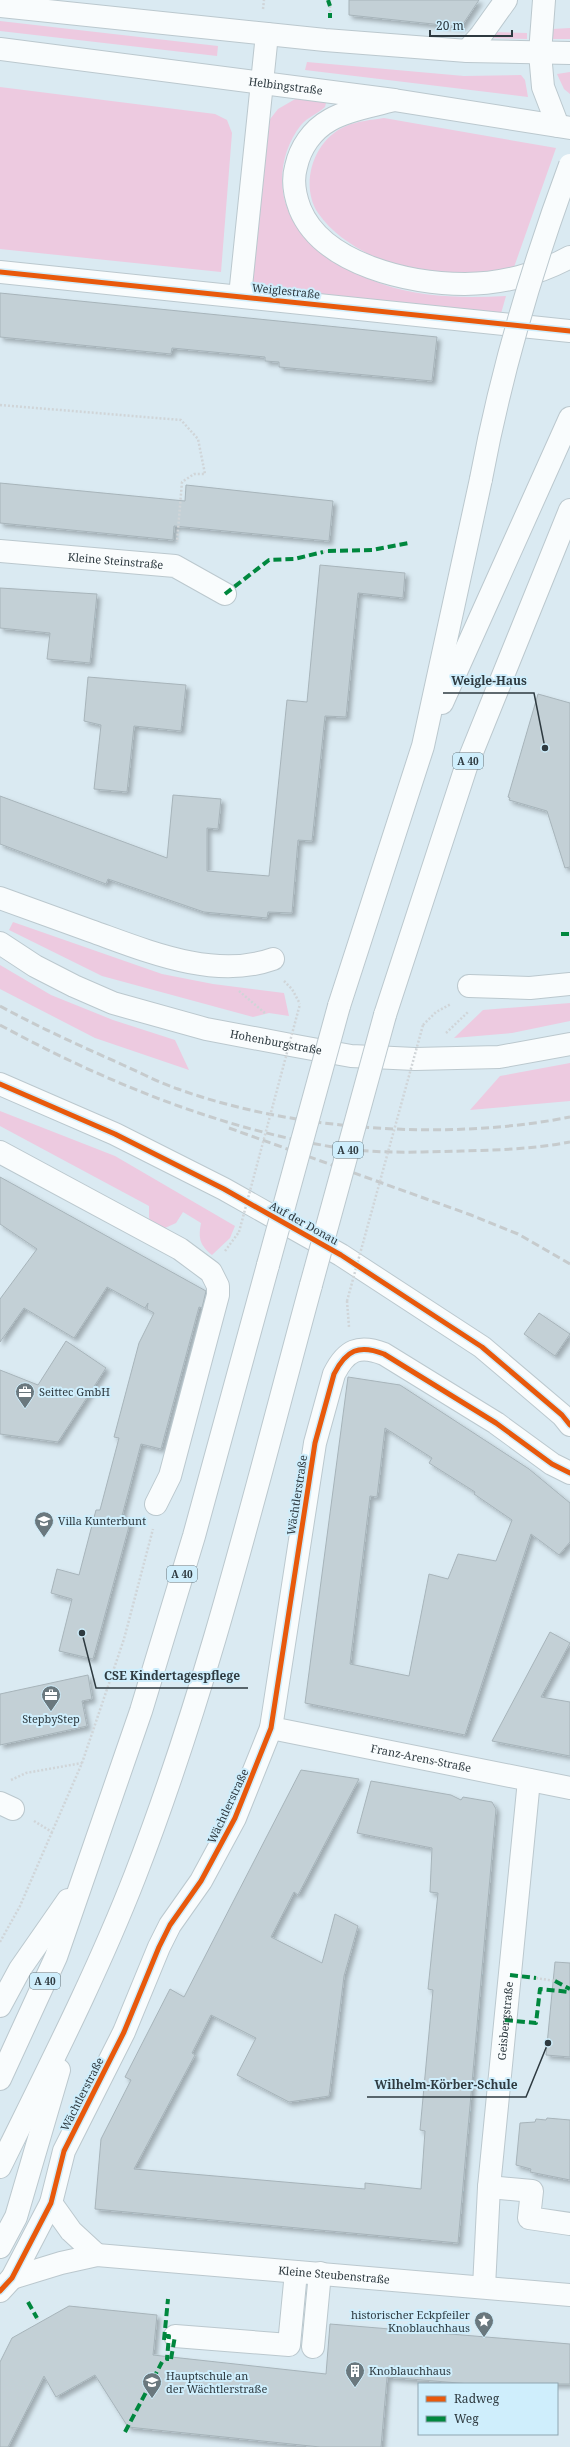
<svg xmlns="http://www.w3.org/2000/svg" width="570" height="2447" font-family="'Noto Serif',serif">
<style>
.green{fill:#edcae0}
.building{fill:#c3d0d6;stroke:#a7b4ba;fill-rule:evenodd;filter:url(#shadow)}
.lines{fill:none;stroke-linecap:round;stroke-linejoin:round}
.minor-casing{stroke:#bbc8ce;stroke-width:24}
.major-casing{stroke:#bbc8ce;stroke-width:24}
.highway-casing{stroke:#bbc8ce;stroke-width:24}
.path{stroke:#d0d5d8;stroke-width:2.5;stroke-dasharray:2 2;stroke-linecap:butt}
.minor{stroke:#f9fcfd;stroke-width:22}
.major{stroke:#f9fcfd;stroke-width:22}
.highway{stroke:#f9fcfd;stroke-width:22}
.rail{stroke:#c6cbcd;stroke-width:3;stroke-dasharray:8 4;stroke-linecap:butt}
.highway-bridge-casing{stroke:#bbc8ce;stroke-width:24;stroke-linecap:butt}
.path-bridge{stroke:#d0d5d8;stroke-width:2.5;stroke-dasharray:2 2;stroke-linecap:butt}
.highway-bridge{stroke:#f9fcfd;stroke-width:22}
.quiet{stroke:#00873e;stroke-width:4;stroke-dasharray:8 4;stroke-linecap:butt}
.cycleway-casing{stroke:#cfeefc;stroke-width:8}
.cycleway{stroke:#e8590c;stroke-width:5}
.labels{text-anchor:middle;stroke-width:4;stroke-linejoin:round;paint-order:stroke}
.shield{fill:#cfeefc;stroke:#5e7078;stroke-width:1}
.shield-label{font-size:10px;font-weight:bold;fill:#2e3a40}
.street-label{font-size:11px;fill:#2e3a40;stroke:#cfeefc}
.poi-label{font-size:11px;fill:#2e3a40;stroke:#cfeefc;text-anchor:start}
.leader{fill:none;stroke:#2e3a40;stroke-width:1.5}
.callout-dot{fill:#2e3a40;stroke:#cfeefc;stroke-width:1.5}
.callout-label{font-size:12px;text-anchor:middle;font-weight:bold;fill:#2e3a40;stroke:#cfeefc;stroke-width:4;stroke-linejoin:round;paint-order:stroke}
</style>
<defs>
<filter id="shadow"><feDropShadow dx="3.5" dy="3.5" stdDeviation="2" flood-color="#0004"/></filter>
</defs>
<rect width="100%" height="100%" fill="#daeaf2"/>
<!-- green -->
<g class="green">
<polygon points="0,21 218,46 217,56 0,31"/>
<polygon points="570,28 570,39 551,39 552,29"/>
<polygon points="493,32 527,33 527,39 489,38"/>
<polygon points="307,62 464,76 521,75 525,80 528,97 305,70"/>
<polygon points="570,72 570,94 564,89 557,74"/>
<polygon points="0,87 215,114 227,120 232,133 221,272 0,249"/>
<path d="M297,98L323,101L326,103L325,107C317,114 308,117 301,125C276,157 275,204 303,234C321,255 357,275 382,284C422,298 465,298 506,296L500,317L257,289L252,284L267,123L278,109Z"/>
<path d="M384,118L556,148L513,270C498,272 480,276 465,276C433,275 399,268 370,255C351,245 331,232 318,213C299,184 314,139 346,126C358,121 371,120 384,118Z"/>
<polygon points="13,922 162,974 213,984 284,993 289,1016 269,1013 253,1017 102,976 9,930"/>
<polygon points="0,965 51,995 113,1020 175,1040 189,1070 95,1038 0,989"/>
<polygon points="570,1003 570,1021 512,1033 454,1038 483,1010"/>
<polygon points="570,1063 570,1101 470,1110 500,1076"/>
<path d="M0,1111L115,1156L235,1226L230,1238L212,1255C200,1245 198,1239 201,1223L183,1212L176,1223L165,1228L155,1226L149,1218V1206L0,1126Z"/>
</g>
<!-- building -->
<g class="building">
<polygon points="349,0 479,0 461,27 349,15"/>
<polygon points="0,293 437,337 432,381 279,367 279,362 265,361 265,357 172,348 171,354 0,337"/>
<polygon points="0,483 185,501 186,485 333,501 329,541 174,526 173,540 0,523"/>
<polygon points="320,565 405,573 403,598 358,593 346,717 325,716 312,841 298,840 292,913 268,912 267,918 204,912 108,879 106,884 0,844 0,796 167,858 173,795 221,799 218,829 207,828 207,871 269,876 287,700 307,702"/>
<polygon points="0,588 97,594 90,663 47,659 50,633 0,628"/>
<polygon points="88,677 186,685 181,731 134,726 127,792 94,789 101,725 84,721"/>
<polygon points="538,694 570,703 570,867 565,868 547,811 509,800 510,798 508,797"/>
<polygon points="0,1177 206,1291 202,1308 199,1307 161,1449 141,1444 122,1516 131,1519 93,1659 59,1651 72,1599 51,1593 57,1569 79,1575 96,1510 100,1510 119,1438 114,1437 139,1343 154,1313 147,1309 148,1303 145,1308 107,1287 74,1338 24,1308 0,1342 0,1299 37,1249 0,1224"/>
<polygon points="539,1313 570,1334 555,1356 524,1334"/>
<polygon points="66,1341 106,1368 58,1442 0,1434 0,1370 38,1385"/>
<path d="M348,1377L400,1385L529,1469L570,1503V1542L559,1555L531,1534L465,1735L305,1703ZM385,1428L432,1458L429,1463L475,1492L474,1494L512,1520L496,1561L458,1554L448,1579L429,1574L409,1676L350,1664L370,1496L377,1497Z"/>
<polygon points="550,1632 570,1643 541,1697 570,1702 570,1756 492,1741"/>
<polygon points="88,1675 92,1699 82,1701 87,1726 0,1745 0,1694"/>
<polygon points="301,1770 359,1779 298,1895 294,1892 271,1937 322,1963 335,1914 358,1926 344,1976 329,2096 289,2102 237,2075 256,2038 211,2015 192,2053 195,2055 134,2169 365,2189 365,2183 421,2189 425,2131 420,2130 433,1990 428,1989 438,1893 430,1892 432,1848 357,1833 371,1781 451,1795 461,1800 463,1797 492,1802 496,1809 458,2243 95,2209 101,2139 131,2080 125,2077 170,1989 184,1997"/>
<polygon points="555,1962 570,1963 570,2057 546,2055"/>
<polygon points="547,2118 570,2120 570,2180 530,2172 531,2169 516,2165 520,2123 535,2122 536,2119 546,2120"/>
<polygon points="69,2306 157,2315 153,2355 326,2374 330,2324 570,2344 570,2384 470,2384 387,2377 381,2447 320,2447 128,2427 95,2375 56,2397 44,2376 8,2447 0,2447 0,2362 12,2338"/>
</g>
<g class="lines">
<defs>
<g id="minor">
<polyline points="544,0 540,53 543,87 558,126"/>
<polyline points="467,51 481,35 506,0"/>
<polyline points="0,272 570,331"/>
<polyline points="240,296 267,34"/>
<path id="s1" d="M0,551L175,566L225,594"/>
<path d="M0,898C30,909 61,920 91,931C147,951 214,980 273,959"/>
<path id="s2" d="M0,943L35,966L74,986L113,1003L206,1029L296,1046L351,1056L415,1059L499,1057L570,1044"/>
<polyline points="469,986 530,988 570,984"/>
<polyline points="0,1084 115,1134 224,1189 341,1255 482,1347 562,1415 570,1425"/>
<polyline points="0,1152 180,1249 211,1272 218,1286 218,1295 170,1476 156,1504"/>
<path id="s3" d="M271,1728L570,1788"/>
<polyline points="0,1803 13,1809"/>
<polyline points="489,2187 532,2191 529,2218 570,2224"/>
<polyline points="51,2203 71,2231 97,2255"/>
<path id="s4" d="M12,2278L61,2263L97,2255L570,2295"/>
<path id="s5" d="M484,2287L489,2187L529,1780"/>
<path d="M0,2291L12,2278L51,2203L64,2151L124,2032L159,1947L170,1925L201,1881L235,1818L271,1728L315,1443L334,1374C346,1350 359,1344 384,1354L496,1423L552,1464L570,1473"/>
<polyline points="175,2336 289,2345 296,2272"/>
<polyline points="313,2347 320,2273"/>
</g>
<g id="major">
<polyline points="0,6 325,40 467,51 570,53"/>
<path id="s6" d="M0,49L394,100L570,128"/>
</g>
<g id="highway">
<path d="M394,100C373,106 349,109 330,120C312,130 300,148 296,167C292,181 295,196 300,209C323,265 411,284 465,284C501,284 539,274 570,257"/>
<polyline points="442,703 570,418"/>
<polyline points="339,1006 423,746 481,479"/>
<polyline points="385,1015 466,767 570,510"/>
<polyline points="0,2006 20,1969 68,1900"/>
<polyline points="0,2079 56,1957 141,1711 194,1536 268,1265"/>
<path d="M0,2167C47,2071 96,1976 135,1876C209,1685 257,1484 311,1285"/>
<polyline points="0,2247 16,2217 59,2070"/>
</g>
</defs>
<!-- minor casing -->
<use href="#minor" class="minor-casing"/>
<!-- major casing -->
<use href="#major" class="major-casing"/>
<!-- highway casing -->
<use href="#highway" class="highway-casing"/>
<!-- path -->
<g class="path">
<polyline points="330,6 330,13"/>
<polyline points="263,9 264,0"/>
<polyline points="0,405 181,420 198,439 205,474 194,474 182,482 177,542"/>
<polyline points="323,552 328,551"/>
<polyline points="284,981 292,989 300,1004"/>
<polyline points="239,991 266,1014"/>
<polyline points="423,1025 436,1012 451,1004"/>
<polyline points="446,1033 468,1012"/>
<polyline points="225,1251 239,1232"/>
<polyline points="347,1301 349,1327"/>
<polyline points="11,1780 26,1773 82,1763"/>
<polyline points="34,1821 52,1832 82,1763 124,1639 153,1529"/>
<polyline points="0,1942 20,1906 52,1832"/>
<polyline points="536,1978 555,1981"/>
<polyline points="37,2318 38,2321"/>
</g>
<!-- minor -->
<use href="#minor" class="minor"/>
<!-- major -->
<use href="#major" class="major"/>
<!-- highway -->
<use href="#highway" class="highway"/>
<!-- rail -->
<g class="rail">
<path d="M0,1006C40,1028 81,1046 123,1065C141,1073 160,1083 178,1089C294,1131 450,1141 570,1117"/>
<path d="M0,1025C105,1082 220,1129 339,1148C379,1154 421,1152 462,1151C498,1150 534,1149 570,1142"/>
<polyline points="229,1128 471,1215 518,1234 570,1264"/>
</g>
<defs>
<g id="highway-bridge">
<path d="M481,479C501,372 532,267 570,165"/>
<polyline points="268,1265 339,1006"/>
<polyline points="311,1285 385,1015"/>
</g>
</defs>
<!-- highway-bridge casing -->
<use href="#highway-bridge" class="highway-bridge-casing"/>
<!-- path-bridge -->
<g class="path-bridge">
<polyline points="239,1232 300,1004"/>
<polyline points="347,1301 423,1025"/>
</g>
<!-- highway-bridge -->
<use href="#highway-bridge" class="highway-bridge"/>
<!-- quiet -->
<g class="quiet">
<polyline points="328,0 330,6"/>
<polyline points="330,18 330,13"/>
<polyline points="328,551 372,550 409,543"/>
<polyline points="225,594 269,560 294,559 323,552"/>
<polyline points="561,934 570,934"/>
<polyline points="510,1975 536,1978"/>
<polyline points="555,1981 570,1989"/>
<polyline points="505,2020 536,2023 540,1989 570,1992"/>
<polyline points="28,2302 37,2318"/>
<polyline points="164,2336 169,2336 167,2359 169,2359"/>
<polyline points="164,2340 168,2299"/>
<polyline points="171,2359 175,2336"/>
<polyline points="125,2432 162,2362"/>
</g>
<defs>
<g id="cycleway">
<polyline points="0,272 570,331"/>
<polyline points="0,1084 115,1134 224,1189 341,1255 482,1347 562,1415 570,1425"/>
<path d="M0,2291L12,2278L51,2203L64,2151L124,2032L159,1947L170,1925L201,1881L235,1818L271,1728L315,1443L334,1374C346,1350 359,1344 384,1354L496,1423L552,1464L570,1473"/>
</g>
</defs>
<!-- cycleway casing -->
<use href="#cycleway" class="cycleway-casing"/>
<!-- cycleway -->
<use href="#cycleway" class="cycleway"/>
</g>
<!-- icons -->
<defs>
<symbol id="office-pin" viewBox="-11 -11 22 30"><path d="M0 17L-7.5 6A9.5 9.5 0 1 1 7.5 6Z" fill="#6a787e" stroke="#cfeefc"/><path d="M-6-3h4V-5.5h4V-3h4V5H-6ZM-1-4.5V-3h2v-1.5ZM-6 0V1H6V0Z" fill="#fff"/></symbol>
<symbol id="school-pin" viewBox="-11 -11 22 30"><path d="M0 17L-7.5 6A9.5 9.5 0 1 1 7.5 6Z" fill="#6a787e" stroke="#cfeefc"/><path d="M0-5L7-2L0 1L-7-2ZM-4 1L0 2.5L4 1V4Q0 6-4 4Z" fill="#fff"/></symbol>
<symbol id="sight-pin" viewBox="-11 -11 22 30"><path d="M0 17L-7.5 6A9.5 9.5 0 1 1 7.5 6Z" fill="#6a787e" stroke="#cfeefc"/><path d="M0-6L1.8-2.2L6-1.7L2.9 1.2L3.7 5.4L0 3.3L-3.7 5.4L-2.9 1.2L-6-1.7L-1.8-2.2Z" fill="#fff"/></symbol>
<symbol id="building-pin" viewBox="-11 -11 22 30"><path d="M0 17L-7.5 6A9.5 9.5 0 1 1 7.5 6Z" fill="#6a787e" stroke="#cfeefc"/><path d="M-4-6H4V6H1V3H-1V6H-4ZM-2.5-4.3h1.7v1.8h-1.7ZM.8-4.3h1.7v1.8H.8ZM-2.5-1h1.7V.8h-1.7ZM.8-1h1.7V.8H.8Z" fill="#fff"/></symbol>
</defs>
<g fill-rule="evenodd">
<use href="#office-pin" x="14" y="1381" width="22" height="30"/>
<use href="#school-pin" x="33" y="1510" width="22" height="30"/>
<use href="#office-pin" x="40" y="1684" width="22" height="30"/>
<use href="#sight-pin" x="473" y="2310" width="22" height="30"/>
<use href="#building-pin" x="344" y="2360" width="22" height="30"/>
<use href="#school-pin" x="141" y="2371" width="22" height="30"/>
</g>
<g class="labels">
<!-- shield labels -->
<g class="shield">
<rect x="453" y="753" width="30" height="16" rx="3"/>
<rect x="333" y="1142" width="30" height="16" rx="3"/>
<rect x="167" y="1566" width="30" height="16" rx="3"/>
<rect x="30" y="1973" width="30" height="16" rx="3"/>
</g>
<g class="shield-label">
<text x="468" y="765">A 40</text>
<text x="348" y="1154">A 40</text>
<text x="182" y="1578">A 40</text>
<text x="45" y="1985">A 40</text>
</g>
<!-- street labels -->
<g class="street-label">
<text dy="4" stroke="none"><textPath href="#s6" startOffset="288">Helbingstraße</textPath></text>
<text transform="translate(286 291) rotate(6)" y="4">Weiglestraße</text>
<text dy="4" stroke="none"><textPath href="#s1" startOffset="116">Kleine Steinstraße</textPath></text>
<text dy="4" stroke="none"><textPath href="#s2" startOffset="296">Hohenburgstraße</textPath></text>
<text transform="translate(304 1223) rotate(29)" y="4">Auf der Donau</text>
<text transform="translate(297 1495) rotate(-81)" y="4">Wächtlerstraße</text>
<text dy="4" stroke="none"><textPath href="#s3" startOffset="153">Franz-Arens-Straße</textPath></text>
<text transform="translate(228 1806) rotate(-65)" y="4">Wächtlerstraße</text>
<text dy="4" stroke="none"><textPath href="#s5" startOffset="267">Geisbergstraße</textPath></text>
<text transform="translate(82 2094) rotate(-63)" y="4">Wächtlerstraße</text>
<text dy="4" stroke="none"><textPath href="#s4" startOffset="326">Kleine Steubenstraße</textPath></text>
</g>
<!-- poi labels -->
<g class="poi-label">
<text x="39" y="1396">Seittec GmbH</text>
<text x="58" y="1525">Villa Kunterbunt</text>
<text x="51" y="1723" text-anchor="middle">StepbyStep</text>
<text x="470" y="2319" text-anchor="end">historischer Eckpfeiler<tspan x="470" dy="13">Knoblauchhaus</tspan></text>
<text x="369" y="2375">Knoblauchhaus</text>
<text x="166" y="2380">Hauptschule an<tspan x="166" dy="13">der Wächtlerstraße</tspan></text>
</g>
</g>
<!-- callouts -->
<path class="leader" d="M545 748L534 693H443M82 1633L96 1688H248M548 2043L526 2097H367"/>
<g class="callout-dot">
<circle cx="545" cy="748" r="4"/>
<circle cx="82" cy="1633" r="4"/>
<circle cx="548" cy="2043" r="4"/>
</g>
<g class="callout-label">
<text x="489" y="685">Weigle-Haus</text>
<text x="172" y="1680">CSE Kindertagespflege</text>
<text x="446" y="2089">Wilhelm-Körber-Schule</text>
</g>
<!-- legend -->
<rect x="418" y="2383" width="140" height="52" fill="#cfeefc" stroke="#8fa6b1"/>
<rect x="426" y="2396" width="20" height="6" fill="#e8590c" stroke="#8fa6b1"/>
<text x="454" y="2403" font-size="12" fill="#2e3a40">Radweg</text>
<rect x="426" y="2416" width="20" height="6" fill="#00873e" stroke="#8fa6b1"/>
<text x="454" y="2423" font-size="12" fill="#2e3a40">Weg</text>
<!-- scale -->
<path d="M430 30v6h82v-6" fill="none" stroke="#2e3a40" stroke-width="2"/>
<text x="436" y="30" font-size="12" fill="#2e3a40" stroke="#cfeefc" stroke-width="3" paint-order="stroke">20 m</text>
</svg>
